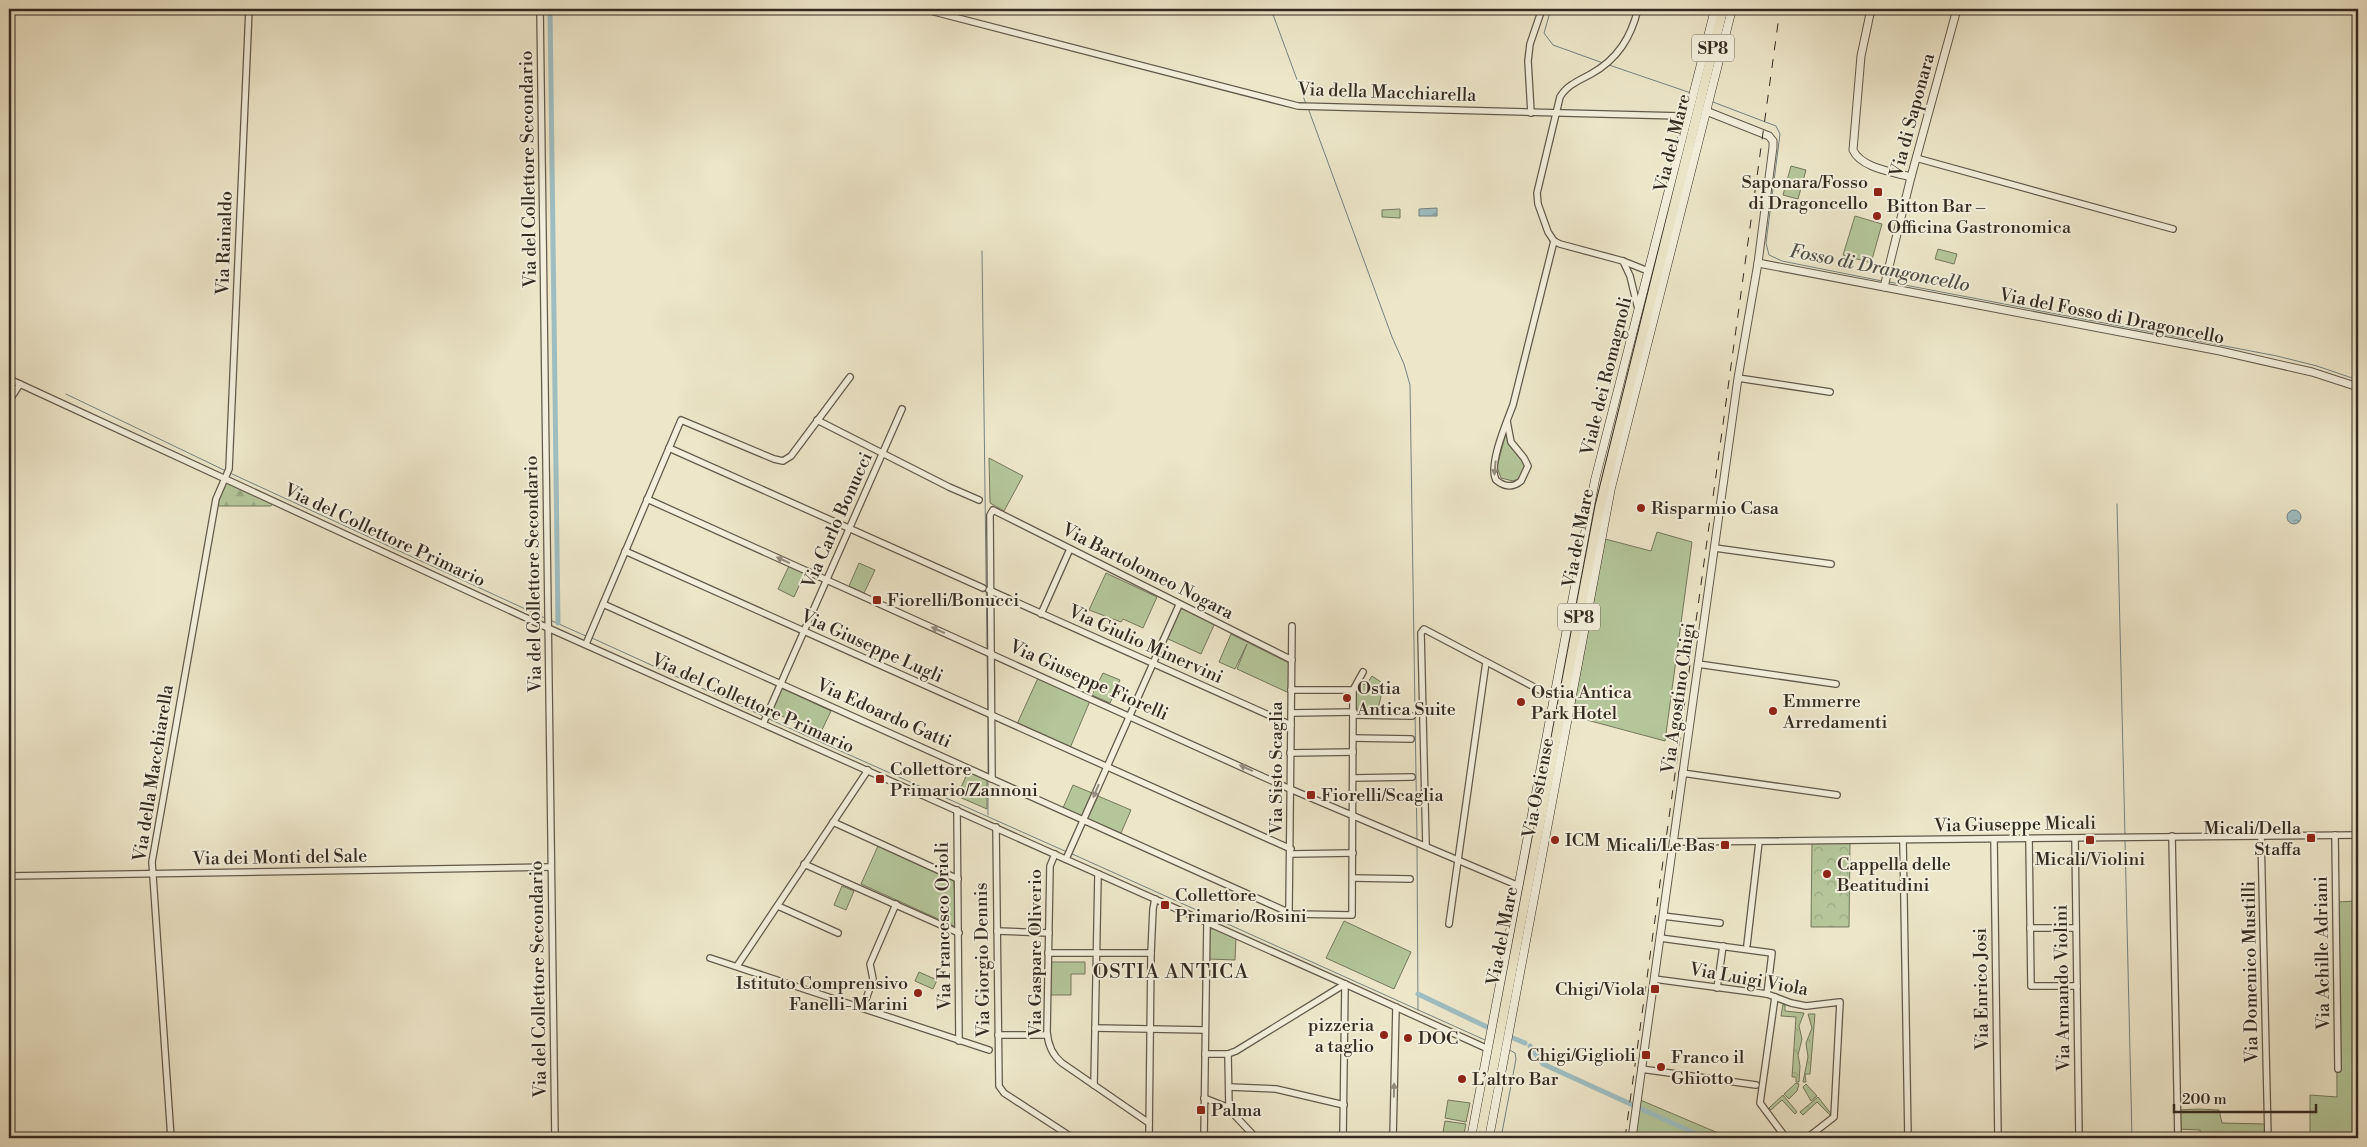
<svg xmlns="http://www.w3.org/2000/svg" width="2367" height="1147" font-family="'Libre Bodoni',serif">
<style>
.grass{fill:#b4c69a;stroke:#74785e}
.forest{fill:url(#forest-firs);stroke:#74785e}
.park{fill:url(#park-crowns);stroke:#74785e}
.water{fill:url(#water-ripples);stroke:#748281}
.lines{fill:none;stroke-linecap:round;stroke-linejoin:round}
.stream{stroke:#748281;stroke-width:1}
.canal{stroke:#9ebdc1;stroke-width:5}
.minor-casing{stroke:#62594b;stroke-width:8}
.tertiary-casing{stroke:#62594b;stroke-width:9}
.secondary-casing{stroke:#342a21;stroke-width:9}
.primary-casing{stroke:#342a21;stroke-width:11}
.minor{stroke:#f3efdc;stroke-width:5.5}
.tertiary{stroke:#f3efdc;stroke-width:7}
.secondary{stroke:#f3efdc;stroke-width:8}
.primary{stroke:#ede6c9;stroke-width:9}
.rail{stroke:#342a21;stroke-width:1;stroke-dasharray:9 9;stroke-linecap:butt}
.oneway{fill:#948c7e}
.poi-dot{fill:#8f2418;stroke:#f3efdc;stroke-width:2}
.labels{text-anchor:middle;stroke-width:4;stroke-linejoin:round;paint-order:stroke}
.shield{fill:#f3efdc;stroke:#6d6559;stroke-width:1}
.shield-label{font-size:16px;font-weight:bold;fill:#342a21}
.street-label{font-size:18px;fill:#342a21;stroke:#f3efdc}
.poi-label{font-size:18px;fill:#342a21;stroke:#f3efdc;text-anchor:start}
.water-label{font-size:19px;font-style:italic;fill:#4e4f49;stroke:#f3efdc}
.quarter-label{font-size:20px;letter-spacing:1px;fill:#342a21;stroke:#f3efdc}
</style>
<defs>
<pattern id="forest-firs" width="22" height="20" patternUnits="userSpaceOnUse" patternTransform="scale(1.25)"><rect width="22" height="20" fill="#b4c69a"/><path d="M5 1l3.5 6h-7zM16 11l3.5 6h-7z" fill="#9baa84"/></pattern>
<pattern id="park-crowns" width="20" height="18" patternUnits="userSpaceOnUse" patternTransform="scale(1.25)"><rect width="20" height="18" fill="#b4c69a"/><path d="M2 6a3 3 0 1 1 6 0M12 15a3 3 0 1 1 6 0" fill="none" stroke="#9baa84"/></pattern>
<pattern id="water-ripples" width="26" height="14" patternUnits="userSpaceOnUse" patternTransform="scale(1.25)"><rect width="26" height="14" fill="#9ebdc1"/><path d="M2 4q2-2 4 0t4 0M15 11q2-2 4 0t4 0" fill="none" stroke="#829a9c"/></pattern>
</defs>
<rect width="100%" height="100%" fill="#ede6c9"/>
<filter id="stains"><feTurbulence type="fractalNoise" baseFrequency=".004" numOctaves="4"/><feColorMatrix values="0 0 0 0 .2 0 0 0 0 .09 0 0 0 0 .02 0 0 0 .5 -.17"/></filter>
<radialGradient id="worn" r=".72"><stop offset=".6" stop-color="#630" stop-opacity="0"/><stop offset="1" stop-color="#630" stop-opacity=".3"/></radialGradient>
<!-- grass -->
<g class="grass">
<polygon points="1791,166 1806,170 1798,199 1783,195"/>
<polygon points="1400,209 1400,218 1382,217 1382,210"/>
<polygon points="1855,216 1882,224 1871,263 1843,255"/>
<polygon points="1938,249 1957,254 1954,264 1935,259"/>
<polygon points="1506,433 1509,445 1525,464 1520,478 1513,481 1501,478 1497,467"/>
<polygon points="989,458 1023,476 1004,511 990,503"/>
<polygon points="1657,532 1692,542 1665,741 1572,716 1605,539 1651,551"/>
<polygon points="859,563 875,570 864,593 849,586"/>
<polygon points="789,566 805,573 794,597 778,589"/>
<polygon points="1106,573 1157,597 1143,628 1123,619 1121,622 1089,610"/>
<polygon points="1180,608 1215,623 1201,654 1166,638"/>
<polygon points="1231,634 1289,663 1289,693 1237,669 1247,644 1235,669 1219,662"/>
<polygon points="1103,673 1120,680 1110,703 1092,695"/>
<polygon points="1372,676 1384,684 1377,713 1357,713 1356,691 1360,683 1366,685"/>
<polygon points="1038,678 1090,701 1070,748 1017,724"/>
<polygon points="782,688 831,711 820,734 771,711"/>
<polygon points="968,772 987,780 987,809 957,796"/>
<polygon points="1073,785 1092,793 1082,816 1063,808"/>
<polygon points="1098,796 1131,810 1121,833 1087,819"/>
<polygon points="878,846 954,881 956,927 861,884"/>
<polygon points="842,886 854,891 846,910 834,905"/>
<polygon points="2358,901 2358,1138 2310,1138 2310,1095 2337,1097 2336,902"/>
<polygon points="1344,921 1411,952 1394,989 1326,958"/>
<polygon points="1213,928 1236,937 1235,960 1209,959 1210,930"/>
<polygon points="1050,962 1085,962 1085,974 1071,974 1071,995 1050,995"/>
<polygon points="919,972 937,980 933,989 915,981"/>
<polygon points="1638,1099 1730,1138 1632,1138"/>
<polygon points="1448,1100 1470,1103 1466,1122 1445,1118"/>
<polygon points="2198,1109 2219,1110 2222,1123 2265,1124 2266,1138 2201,1138 2200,1130 2178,1129 2178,1110"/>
<polygon points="1445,1121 1466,1124 1463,1138 1442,1138"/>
</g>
<!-- forest -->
<polygon class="forest" points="227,481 274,502 271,506 218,506 218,501"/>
<!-- park -->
<g class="park">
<polygon points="1812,841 1850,842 1849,927 1811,927"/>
<polygon points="1783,1004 1785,1005 1785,1011 1804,1013 1799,1026 1802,1039 1798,1055 1800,1066 1799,1082 1796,1082 1796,1077 1792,1077 1796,1017 1781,1016"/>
<polygon points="1808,1014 1815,1014 1810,1074 1805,1074 1806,1082 1803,1082 1808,1057 1806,1043 1812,1028"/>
<polygon points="1796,1083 1799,1084 1797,1091 1789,1099 1784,1094"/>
<polygon points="1806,1084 1817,1096 1811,1101 1803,1087"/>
<polygon points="1783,1095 1797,1112 1795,1114 1782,1100 1771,1110 1769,1108"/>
<polygon points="1818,1097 1832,1115 1831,1116 1817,1102 1803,1115 1800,1112"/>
</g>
<!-- water -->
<g class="water">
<polygon points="1437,208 1437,216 1419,216 1419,209"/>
<circle cx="2294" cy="517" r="7"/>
</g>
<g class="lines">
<!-- stream -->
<g class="stream">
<polyline points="1271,9 1306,104"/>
<polyline points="1551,9 1544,33 1553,45 1603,63"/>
<polyline points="1609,65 1691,93"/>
<polyline points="1713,102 1776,126 1780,134 1766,243 1769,255 1782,261 1882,281"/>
<polyline points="1308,108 1392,337 1404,364 1410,385 1417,841"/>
<polyline points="982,251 987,650"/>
<polyline points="1889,282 2277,356 2317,366 2358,380"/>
<polyline points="66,394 226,471"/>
<polyline points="230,473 547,619"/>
<polyline points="2117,504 2125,836"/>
<polyline points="550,620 588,637"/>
<polyline points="592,638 763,716"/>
<polyline points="987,654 988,710"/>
<polyline points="988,716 988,775"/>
<polyline points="769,719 1067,852"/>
<polyline points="988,779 988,815"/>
<polyline points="2125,840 2132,1138"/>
<polyline points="1417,845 1418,1010"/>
<polyline points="1070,853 1485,1040"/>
<polyline points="1501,1138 1516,1059 1515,1053 1508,1049"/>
</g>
<!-- canal -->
<g class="canal">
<polyline points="550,9 558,623"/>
<polyline points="1418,994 1487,1027"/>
<polyline points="1513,1038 1525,1043"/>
<polyline points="1530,1046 1543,1064 1705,1138"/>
</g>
<defs>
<g id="minor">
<polyline points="540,9 555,1138"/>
<polyline points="923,9 1298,106 1681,116"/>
<path d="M1638,9C1631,37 1618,59 1591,74C1580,80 1567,85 1560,97L1537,193L1538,204L1548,232L1554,241L1560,244L1623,261L1648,271"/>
<polyline points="1531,113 1528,61 1530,44 1542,9"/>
<polyline points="1916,158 2173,229"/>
<polyline points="1623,261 1630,276 1638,309"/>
<polyline points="1738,378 1830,392"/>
<polyline points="9,379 548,628 1345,984 1488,1049"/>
<polyline points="9,401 20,384"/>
<polyline points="817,420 949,487 979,500"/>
<path d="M1507,421L1511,442L1524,458L1528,466L1521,481C1513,488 1504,487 1496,480C1488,465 1507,421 1513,405L1554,241"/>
<polyline points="669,448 983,588"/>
<polyline points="647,499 1290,789 1519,886"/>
<polyline points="1715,548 1831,564"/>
<polyline points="625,551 1291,849"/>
<polyline points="989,590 1291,725"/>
<polyline points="603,604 1292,914 1352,915 1353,690 1363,672"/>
<polyline points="1041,614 1070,549"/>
<polyline points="586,644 681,420 774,459 783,461 791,456 850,377"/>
<polyline points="1698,664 1836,684"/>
<polyline points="1291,690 1353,690"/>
<polyline points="1292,713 1354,712"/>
<polyline points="1353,715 1412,716"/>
<polyline points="763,724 902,409"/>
<polyline points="1353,738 1411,739"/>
<polyline points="1290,753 1353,752"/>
<polyline points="1682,773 1837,795"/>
<polyline points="1353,778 1412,777"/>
<polyline points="992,779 990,515 993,510 1292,660"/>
<polyline points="957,810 959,1041"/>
<polyline points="833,822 958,879"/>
<polyline points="996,827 999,1086 1004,1093 1073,1138"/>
<polyline points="2335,835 2338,1069"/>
<polyline points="2172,836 2178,1138"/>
<polyline points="2261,836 2268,1138"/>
<polyline points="2075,838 2079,1138"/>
<polyline points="1994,839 1998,1138"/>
<polyline points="2029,839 2031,986 2077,986"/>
<polyline points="1903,840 1908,1138"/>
<polyline points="1673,842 2358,835"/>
<polyline points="1426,846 1421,633 1424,629 1555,698"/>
<path d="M1055,854L1050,866L1047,1032C1048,1045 1052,1055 1062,1063L1149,1123"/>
<polyline points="1291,854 1353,853"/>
<polyline points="1066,859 1179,605"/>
<polyline points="804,864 959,933"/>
<polyline points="9,876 551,867"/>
<polyline points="1353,878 1410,879"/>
<polyline points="778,906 838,933"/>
<polyline points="1289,911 1292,626"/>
<polyline points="1663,916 1720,923"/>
<polyline points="1449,924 1486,662"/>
<polyline points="2030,928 2076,928"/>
<polyline points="997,931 1049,933"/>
<polyline points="1660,938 1772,953 1767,994"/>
<polyline points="1747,945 1759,842"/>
<polyline points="1048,953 1151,953"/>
<polyline points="710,958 989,1050"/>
<polyline points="737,966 868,770"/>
<polyline points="1654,979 1767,994 1791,1003 1806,1006 1840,1002 1834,1117 1807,1138"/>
<polyline points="1717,988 1723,946"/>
<polyline points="1775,997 1760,1103 1786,1138"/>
<polyline points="863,1008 873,979 870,964 896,904"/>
<polyline points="1095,1028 1205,1030"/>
<polyline points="998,1035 1047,1035"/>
<polyline points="1205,1054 1228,1054 1236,1051 1345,984"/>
<polyline points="1228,1054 1229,1108"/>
<polyline points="1641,1069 1756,1085"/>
<polyline points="1094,1085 1098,874"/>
<polyline points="1229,1087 1276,1089 1344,1105"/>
<polyline points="1204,1098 1227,1107 1256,1138"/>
<polyline points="171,1138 152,862 216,499 229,469 249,9"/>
<polyline points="1149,1138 1151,953 1153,909 1155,899"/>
<polyline points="1204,1138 1207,922"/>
<polyline points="1343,1138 1345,984"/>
<polyline points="1393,1138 1396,1007"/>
</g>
<g id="tertiary">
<path d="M1871,9L1861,56L1853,150C1861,168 1893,172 1911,177"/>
<polyline points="1758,263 2220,351 2312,372 2358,387"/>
<polyline points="1884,287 1911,177 1957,9"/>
<polyline points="1632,1138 1738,378 1758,263 1773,147 1773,141 1769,136 1706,111"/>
</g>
<g id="secondary">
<polyline points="1471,1138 1595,480 1715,9"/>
<polyline points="1489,1138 1611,488 1732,9"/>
</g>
<polyline id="primary" points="1480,1138 1600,506 1723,9"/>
</defs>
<!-- minor casing -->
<use href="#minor" class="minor-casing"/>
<!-- tertiary casing -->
<use href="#tertiary" class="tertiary-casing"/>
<!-- secondary casing -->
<use href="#secondary" class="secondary-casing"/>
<!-- primary casing -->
<use href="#primary" class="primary-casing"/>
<!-- minor -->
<use href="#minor" class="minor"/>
<!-- tertiary -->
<use href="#tertiary" class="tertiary"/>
<!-- secondary -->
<use href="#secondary" class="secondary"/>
<!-- primary -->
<use href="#primary" class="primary"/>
<!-- rail -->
<polyline class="rail" points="1625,1138 1780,9"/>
</g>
<!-- one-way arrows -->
<defs><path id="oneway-solid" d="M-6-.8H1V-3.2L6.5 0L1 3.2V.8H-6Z" transform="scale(1.25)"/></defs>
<g class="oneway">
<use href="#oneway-solid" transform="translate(1495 468) rotate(95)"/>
<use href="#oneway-solid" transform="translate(783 560) rotate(-156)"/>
<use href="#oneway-solid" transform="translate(938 630) rotate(-156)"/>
<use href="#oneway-solid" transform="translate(1246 768) rotate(-155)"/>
<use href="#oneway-solid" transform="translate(1096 791) rotate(113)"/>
<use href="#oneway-solid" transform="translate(1394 1090) rotate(-89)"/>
</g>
<!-- markers -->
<g class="poi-dot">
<rect x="1873" y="187" width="10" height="10" rx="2.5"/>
<circle cx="1877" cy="216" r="5"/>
<circle cx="1641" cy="508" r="5"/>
<rect x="872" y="595" width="10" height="10" rx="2.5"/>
<circle cx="1347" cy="698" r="5"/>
<circle cx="1521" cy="702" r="5"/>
<circle cx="1773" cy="711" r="5"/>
<rect x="875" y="774" width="10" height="10" rx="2.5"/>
<rect x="1306" y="790" width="10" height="10" rx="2.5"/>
<rect x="2306" y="833" width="10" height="10" rx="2.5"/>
<circle cx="1555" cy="840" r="5"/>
<rect x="2085" y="835" width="10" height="10" rx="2.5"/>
<rect x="1720" y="840" width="10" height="10" rx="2.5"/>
<circle cx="1827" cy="874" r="5"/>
<rect x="1160" y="900" width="10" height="10" rx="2.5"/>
<rect x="1650" y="984" width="10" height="10" rx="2.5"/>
<circle cx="918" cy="993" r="5"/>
<circle cx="1384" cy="1035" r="5"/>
<circle cx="1408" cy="1038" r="5"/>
<rect x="1641" y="1050" width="10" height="10" rx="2.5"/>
<circle cx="1661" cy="1067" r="5"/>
<circle cx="1462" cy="1079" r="5"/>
<rect x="1196" y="1105" width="10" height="10" rx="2.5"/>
</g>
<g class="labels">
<!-- shield labels -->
<g class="shield">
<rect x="1692" y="34.5" width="42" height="27" rx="4"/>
<rect x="1558" y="603.5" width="42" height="27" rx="4"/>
</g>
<g class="shield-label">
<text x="1713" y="54">SP8</text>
<text x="1579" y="623">SP8</text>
</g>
<!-- street labels -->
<g class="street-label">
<text transform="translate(1387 92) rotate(2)" y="6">Via della Macchiarella</text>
<text transform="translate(1912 115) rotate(-75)" y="6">Via di Saponara</text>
<text transform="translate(1672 143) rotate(-76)" y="6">Via del Mare</text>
<text transform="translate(528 169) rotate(-91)" y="6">Via del Collettore Secondario</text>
<text transform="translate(224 243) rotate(-88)" y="6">Via Rainaldo</text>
<text transform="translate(2112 316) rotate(11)" y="6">Via del Fosso di Dragoncello</text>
<text transform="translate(1606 376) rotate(-76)" y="6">Viale dei Romagnoli</text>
<text transform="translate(837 520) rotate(-66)" y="6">Via Carlo Bonucci</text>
<text transform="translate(385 535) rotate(25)" y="6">Via del Collettore Primario</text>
<text transform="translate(1578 538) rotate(-79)" y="6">Via del Mare</text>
<text transform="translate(1148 571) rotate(27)" y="6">Via Bartolomeo Nogara</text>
<text transform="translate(533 574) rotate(-91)" y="6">Via del Collettore Secondario</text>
<text transform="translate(1146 644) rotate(24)" y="6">Via Giulio Minervini</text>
<text transform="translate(872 646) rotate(24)" y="6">Via Giuseppe Lugli</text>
<text transform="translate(1089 680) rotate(24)" y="6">Via Giuseppe Fiorelli</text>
<text transform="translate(1678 698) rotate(-82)" y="6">Via Agostino Chigi</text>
<text transform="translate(753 703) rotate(24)" y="6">Via del Collettore Primario</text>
<text transform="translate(884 713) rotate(24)" y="6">Via Edoardo Gatti</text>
<text transform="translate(1276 768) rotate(-90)" y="6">Via Sisto Scaglia</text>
<text transform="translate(153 773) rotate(-81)" y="6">Via della Macchiarella</text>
<text transform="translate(1538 788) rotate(-79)" y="6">Via Ostiense</text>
<text transform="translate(2015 824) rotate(-1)" y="6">Via Giuseppe Micali</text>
<text transform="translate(280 857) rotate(-1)" y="6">Via dei Monti del Sale</text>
<text transform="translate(943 926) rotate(-91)" y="6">Via Francesco Orioli</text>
<text transform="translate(1502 936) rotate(-79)" y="6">Via del Mare</text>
<text transform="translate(1035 953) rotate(-90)" y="6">Via Gaspare Oliverio</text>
<text transform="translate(2322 953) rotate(-91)" y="6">Via Achille Adriani</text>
<text transform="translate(982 960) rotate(-91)" y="6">Via Giorgio Dennis</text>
<text transform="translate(2250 972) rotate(-91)" y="6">Via Domenico Mustilli</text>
<text transform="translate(538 979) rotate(-91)" y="6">Via del Collettore Secondario</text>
<text transform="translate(1749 979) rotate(10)" y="6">Via Luigi Viola</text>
<text transform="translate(2062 988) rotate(-91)" y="6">Via Armando Violini</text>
<text transform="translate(1981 989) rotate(-91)" y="6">Via Enrico Josi</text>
</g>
<!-- poi labels -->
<g class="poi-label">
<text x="1868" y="188" text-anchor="end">Saponara/Fosso<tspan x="1868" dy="21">di Dragoncello</tspan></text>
<text x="1887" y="212">Bitton Bar –<tspan x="1887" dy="21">Officina Gastronomica</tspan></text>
<text x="1651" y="514">Risparmio Casa</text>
<text x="887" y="606">Fiorelli/Bonucci</text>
<text x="1357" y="694">Ostia<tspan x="1357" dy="21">Antica Suite</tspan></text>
<text x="1531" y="698">Ostia Antica<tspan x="1531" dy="21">Park Hotel</tspan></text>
<text x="1783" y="707">Emmerre<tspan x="1783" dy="21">Arredamenti</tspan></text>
<text x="890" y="775">Collettore<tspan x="890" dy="21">Primario/Zannoni</tspan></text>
<text x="1321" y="801">Fiorelli/Scaglia</text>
<text x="2301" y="834" text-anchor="end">Micali/Della<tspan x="2301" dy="21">Staffa</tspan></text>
<text x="1565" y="846">ICM</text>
<text x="1715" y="851" text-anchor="end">Micali/Le Bas</text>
<text x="2090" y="865" text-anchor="middle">Micali/Violini</text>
<text x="1837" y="870">Cappella delle<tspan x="1837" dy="21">Beatitudini</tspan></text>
<text x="1175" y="901">Collettore<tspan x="1175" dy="21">Primario/Rosini</tspan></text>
<text x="908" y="989" text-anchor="end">Istituto Comprensivo<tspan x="908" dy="21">Fanelli-Marini</tspan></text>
<text x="1645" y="995" text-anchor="end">Chigi/Viola</text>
<text x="1374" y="1031" text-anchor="end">pizzeria<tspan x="1374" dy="21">a taglio</tspan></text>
<text x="1418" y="1044">DOC</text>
<text x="1636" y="1061" text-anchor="end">Chigi/Giglioli</text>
<text x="1671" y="1063">Franco il<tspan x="1671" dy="21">Ghiotto</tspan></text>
<text x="1472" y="1085">L’altro Bar</text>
<text x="1211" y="1116">Palma</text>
</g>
<!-- water labels -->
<g class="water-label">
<text transform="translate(1880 267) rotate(11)" y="7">Fosso di Drangoncello</text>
</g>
<!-- quarter labels -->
<g class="quarter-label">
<text x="1171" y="978">OSTIA ANTICA</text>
</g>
</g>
<!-- margin -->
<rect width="2367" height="1147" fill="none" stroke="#ede6c9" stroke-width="30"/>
<rect x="10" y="10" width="2347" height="1127" fill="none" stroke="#342a21" stroke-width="2.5"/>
<rect x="15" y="15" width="2337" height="1117" fill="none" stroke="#342a21"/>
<!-- scale -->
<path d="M2174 1104v8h142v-8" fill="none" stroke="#342a21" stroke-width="2.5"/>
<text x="2182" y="1104" font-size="15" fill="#342a21" stroke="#f3efdc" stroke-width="4" paint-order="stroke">200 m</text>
<rect width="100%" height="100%" filter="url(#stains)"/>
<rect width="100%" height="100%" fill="url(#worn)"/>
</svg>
